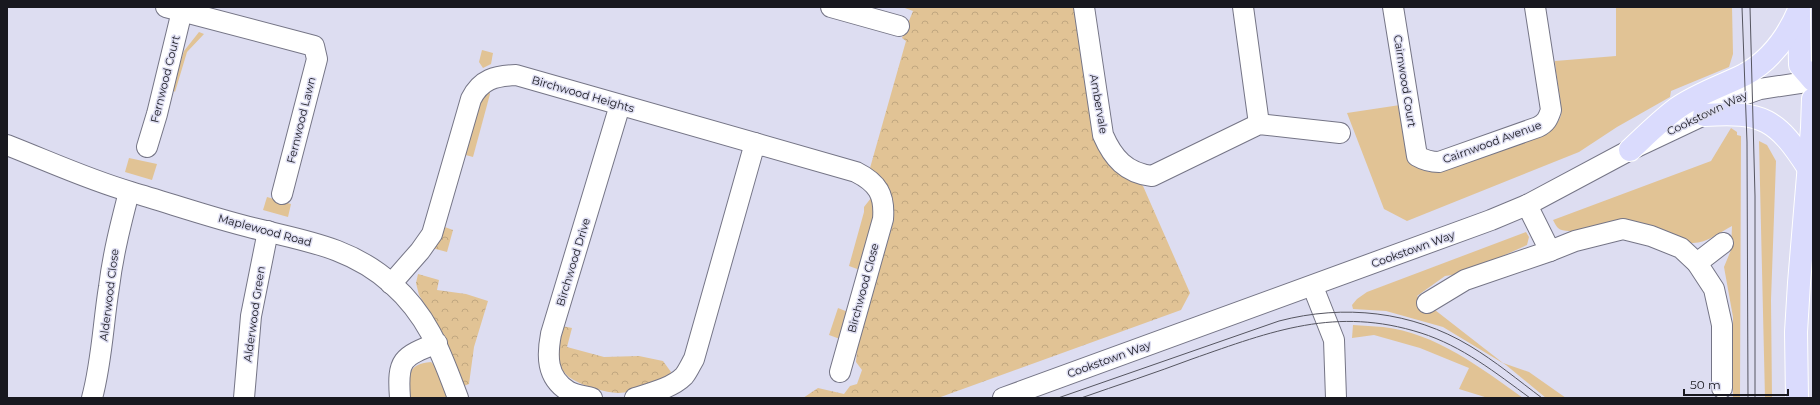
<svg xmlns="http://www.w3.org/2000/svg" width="1820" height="405" font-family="Montserrat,sans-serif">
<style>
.green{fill:#e1c395}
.forest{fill:url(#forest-crowns)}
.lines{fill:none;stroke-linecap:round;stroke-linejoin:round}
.minor-casing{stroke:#757586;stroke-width:22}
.major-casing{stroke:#fff;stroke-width:24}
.minor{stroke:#fff;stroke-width:20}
.major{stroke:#dadbfd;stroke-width:22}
.tram{stroke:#555560;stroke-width:1}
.labels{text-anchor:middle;stroke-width:3;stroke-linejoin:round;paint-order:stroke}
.street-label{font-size:11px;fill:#18181f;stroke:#ddddf1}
</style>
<defs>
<pattern id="forest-crowns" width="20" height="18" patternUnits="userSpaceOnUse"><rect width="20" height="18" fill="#e1c395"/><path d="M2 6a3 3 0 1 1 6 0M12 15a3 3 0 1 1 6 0" fill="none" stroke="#c0a780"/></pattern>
</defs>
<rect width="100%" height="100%" fill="#ddddf1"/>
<!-- green -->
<g class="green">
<path d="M1616,7H1732L1733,54L1729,67L1671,91L1670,97L1617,127L1579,152L1407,221L1384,209L1347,113L1400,105L1417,166L1429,172L1550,131C1555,126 1559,122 1561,115C1563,107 1555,73 1555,61L1616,56Z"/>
<polygon points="199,32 204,34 187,52 175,92 172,89 184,51"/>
<polygon points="482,50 493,53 491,64 483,68 479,62"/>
<polygon points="488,90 490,94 473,157 462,154 474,109"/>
<path d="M1731,128L1737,132V135L1741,136L1740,398H1733V317L1724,267L1731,250L1732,226C1720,232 1707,243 1693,243C1675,244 1648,221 1624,220C1608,220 1570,238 1558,228C1556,226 1554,222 1553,220L1711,161Z"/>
<polygon points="1759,141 1767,145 1776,161 1771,300 1772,398 1765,398"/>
<polygon points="129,158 157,164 152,180 125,172"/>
<polygon points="267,197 291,204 288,217 263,210"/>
<polygon points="871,198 875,207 875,216 860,270 849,266 864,212 864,207"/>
<polygon points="1526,232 1529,237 1527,245 1465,273 1445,276 1417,296 1503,363 1529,372 1566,398 1546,398 1506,365 1443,327 1386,311 1353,309 1352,305 1357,299 1367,292"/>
<polygon points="838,308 848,312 840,339 829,335"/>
<path d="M1353,325C1363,326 1373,326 1383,327C1436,333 1481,368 1523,398H1488L1459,389L1469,368L1420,348L1374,335L1352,338Z"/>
<path d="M431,362L436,367L448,398H407C409,377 406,364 431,362Z"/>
</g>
<!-- forest -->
<g class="forest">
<polygon points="902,7 1078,7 1098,145 1130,178 1143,186 1190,293 1181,310 938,398 803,398 818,388 844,394 850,386 857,384 862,370 856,362 857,349 894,219 893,201 887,186 870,168 906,41 902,38 913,11"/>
<polygon points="442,226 453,230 447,252 432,248"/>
<polygon points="418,274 439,280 437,290 466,294 488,301 474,347 469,384 464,386 442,332 419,295 416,283"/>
<path d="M562,326L572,328L567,347L604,357L639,356L663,361L671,372L669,375C656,380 643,387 630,391C619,395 607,392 597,389C557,378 553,364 562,326Z"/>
</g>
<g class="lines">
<defs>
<g id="minor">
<polyline points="166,7 314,46 317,59 282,194"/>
<polyline points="831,7 899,26"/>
<path d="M1084,7L1103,135C1113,158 1126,173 1152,176L1259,124L1340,133"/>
<polyline points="1243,7 1259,124"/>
<path d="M1393,7L1417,156C1424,160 1430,162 1439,162L1538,127C1546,123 1548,119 1551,110L1535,7"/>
<path d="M7,145C48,161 89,180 131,192C172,204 212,218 253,228C305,241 351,247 392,284C429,317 441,353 458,398"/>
<polyline points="147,147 157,114 182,11"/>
<polyline points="1527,205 1550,251 1575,241 1623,229 1651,236 1681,248 1697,263 1714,289 1722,325 1722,388"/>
<polyline points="1697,263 1723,243"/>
<path d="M391,284L420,251L432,234L471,99C481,79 495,76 516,75L856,172C878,183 885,195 883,219L840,372"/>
<polyline points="1313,287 1334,340 1336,398"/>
<polyline points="1427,303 1465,280 1550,251"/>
<path d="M92,398C102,361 103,324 109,287C113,254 121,223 129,192"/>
<polyline points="244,398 251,316 268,231"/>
<path d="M400,398C397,359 402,357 437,343"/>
<path d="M592,398C585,396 574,395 568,391C546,377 547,355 551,334L620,105"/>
<path d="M635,398C651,393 672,388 684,376C688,371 691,364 694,359L755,143"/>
<polyline points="1003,398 1491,220 1527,205 1630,150 1704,115 1729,100 1760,89 1813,81"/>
</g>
<g id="major">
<polyline points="1799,14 1800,65 1813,80"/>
<path d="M1704,115C1763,111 1777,119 1809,169"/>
<path d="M1630,150C1645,136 1660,121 1676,109C1697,94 1722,86 1744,75C1770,61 1788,36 1799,10"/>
<polyline points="1797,398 1796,332 1799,283 1812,128 1813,99"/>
</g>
</defs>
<!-- minor casing -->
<use href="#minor" class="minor-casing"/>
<!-- major casing -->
<use href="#major" class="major-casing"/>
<!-- minor -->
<use href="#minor" class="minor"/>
<!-- major -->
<use href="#major" class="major"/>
<!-- tram -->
<g class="tram">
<polyline points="1742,7 1747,142 1748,398"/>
<polyline points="1750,7 1755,196 1755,398"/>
<path d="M1058,398L1279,321C1344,304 1412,311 1470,346C1495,361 1518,380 1542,398"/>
<path d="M1081,398C1118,385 1155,373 1192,359C1272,331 1336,306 1421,333C1462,346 1496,373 1530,398"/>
</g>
</g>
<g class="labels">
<!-- street labels -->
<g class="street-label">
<text transform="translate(165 79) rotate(-76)" y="4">Fernwood Court</text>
<text transform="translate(1405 81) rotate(81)" y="4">Cairnwood Court</text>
<text transform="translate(583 94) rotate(16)" y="4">Birchwood Heights</text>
<text transform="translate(1099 104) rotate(80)" y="4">Ambervale</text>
<text transform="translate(1707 113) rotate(-26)" y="4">Cookstown Way</text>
<text transform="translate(301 120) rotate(-76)" y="4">Fernwood Lawn</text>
<text transform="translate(1492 142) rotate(-20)" y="4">Cairnwood Avenue</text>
<text transform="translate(265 230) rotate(15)" y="4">Maplewood Road</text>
<text transform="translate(1413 249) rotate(-20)" y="4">Cookstown Way</text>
<text transform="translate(573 262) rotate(-73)" y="4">Birchwood Drive</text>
<text transform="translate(863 288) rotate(-75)" y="4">Birchwood Close</text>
<text transform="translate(109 295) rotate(-83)" y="4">Alderwood Close</text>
<text transform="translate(254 314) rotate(-82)" y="4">Alderwood Green</text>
<text transform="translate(1109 359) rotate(-20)" y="4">Cookstown Way</text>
</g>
</g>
<!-- border -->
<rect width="1820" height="405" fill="none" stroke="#18181f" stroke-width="16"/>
<!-- scale -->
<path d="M1684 389v6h104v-6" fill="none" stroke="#18181f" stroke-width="2"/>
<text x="1690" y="389" font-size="12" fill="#18181f" stroke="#ddddf1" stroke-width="3" paint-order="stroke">50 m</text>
</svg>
